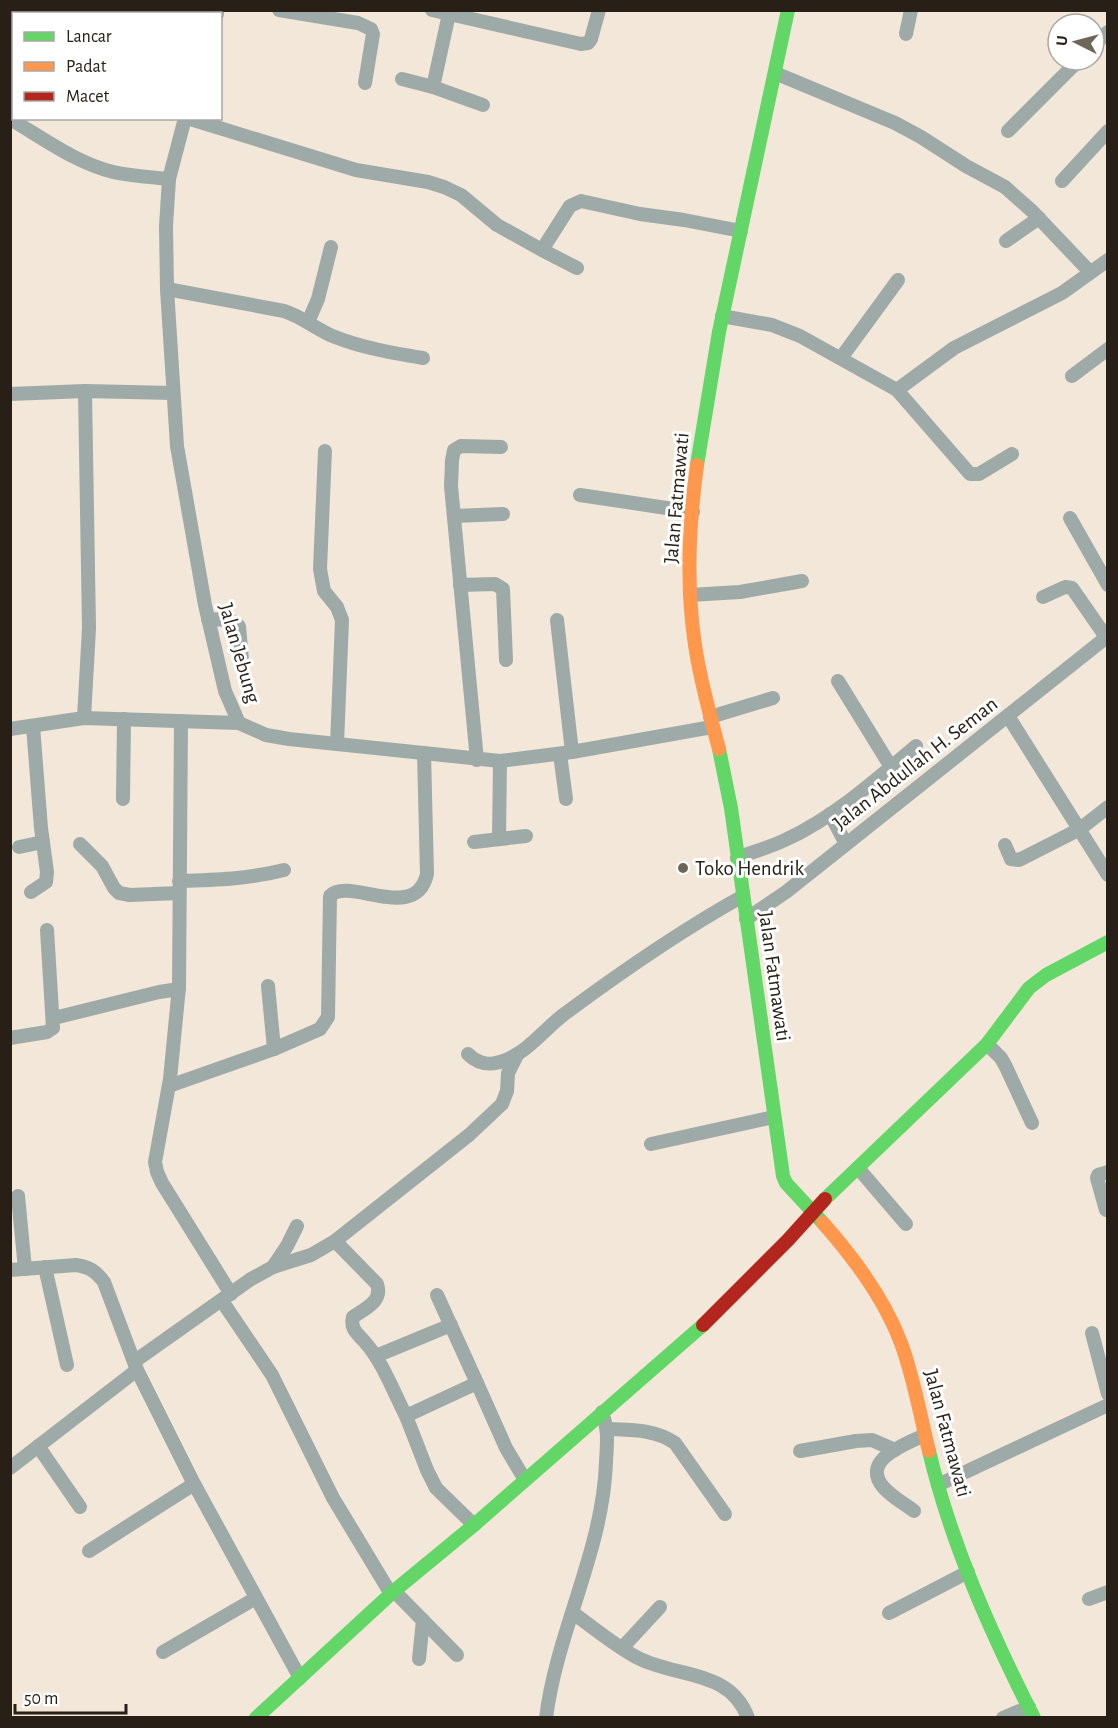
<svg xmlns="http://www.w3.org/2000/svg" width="1118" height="1728" font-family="'Alegreya Sans',sans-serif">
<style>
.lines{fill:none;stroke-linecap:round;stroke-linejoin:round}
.street{stroke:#9eaaa7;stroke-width:14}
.fast{stroke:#63d668;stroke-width:14}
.slow{stroke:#ff974d;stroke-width:14}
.jam{stroke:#b3261e;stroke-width:14}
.poi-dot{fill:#6f665a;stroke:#fff;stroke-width:2}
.labels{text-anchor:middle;stroke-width:6;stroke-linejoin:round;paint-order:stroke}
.street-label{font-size:21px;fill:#282016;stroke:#fff}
.poi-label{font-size:21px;fill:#282016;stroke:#fff;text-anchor:start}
</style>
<rect width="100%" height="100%" fill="#f2e7d8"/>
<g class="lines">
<!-- street -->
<g class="street">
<polyline points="174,10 182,14"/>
<polyline points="279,10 358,23 371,29 373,34 365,83"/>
<polyline points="432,10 581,44 588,43 591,39 599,10"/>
<polyline points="217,14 217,10"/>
<polyline points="449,14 433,87 483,105"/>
<polyline points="906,34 911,10"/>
<polyline points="1094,45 1108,32"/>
<polyline points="775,73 895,123 921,137 966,166 1005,187 1032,211 1090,272"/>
<polyline points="402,79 433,87"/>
<polyline points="185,118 169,179 166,226 167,289 177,446 205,605 225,691 239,723 266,735 289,739 500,761 572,752 712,727"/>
<polyline points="187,118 356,170 428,182 444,187 461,195 497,225 542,250 570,206 581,201 640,214 684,220 741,231"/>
<path d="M10,119C43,138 76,163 113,172C131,176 150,177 169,179"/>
<polyline points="1008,131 1079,60"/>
<polyline points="1062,181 1108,131"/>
<polyline points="1006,241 1039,218"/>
<polyline points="542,250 577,268"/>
<path d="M167,289L284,311C303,317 317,330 335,337C363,348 393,353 423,358"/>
<polyline points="722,316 772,325 800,336 897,390 954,348 1062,293 1108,260"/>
<polyline points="308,322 318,299 331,247"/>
<polyline points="841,358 898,280"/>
<polyline points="1072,376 1108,349"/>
<polyline points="897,390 970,474 979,474 1012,454"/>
<polyline points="10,394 85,391 173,393"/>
<polyline points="325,451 320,569 324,591 337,607 342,620 337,744"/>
<polyline points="580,495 693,512"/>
<polyline points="454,516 503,514"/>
<polyline points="1070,518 1108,585"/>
<polyline points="460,585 495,584 503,589 506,660"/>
<polyline points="690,595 740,592 802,581"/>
<polyline points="1043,597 1065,587 1072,588 1106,637"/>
<polyline points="208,619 230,620 239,626 242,660"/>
<polyline points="557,620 572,752"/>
<polyline points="838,681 891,767"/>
<polyline points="1008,716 1108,875"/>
<polyline points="710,717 773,698"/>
<polyline points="84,718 89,628 85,391"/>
<polyline points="181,721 179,987 170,1079 155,1162 157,1172 162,1183 231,1294"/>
<polyline points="10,729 84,718 239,723"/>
<polyline points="560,754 566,799"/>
<polyline points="477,760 451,486 452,460 454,450 461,446 501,447"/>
<polyline points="123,799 124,719"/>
<polyline points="830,814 846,844"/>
<polyline points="499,839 500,761"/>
<polyline points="474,842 526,836"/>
<polyline points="80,844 102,866 114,888 119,893 130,895 179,893"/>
<polyline points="1005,845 1011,859 1019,860 1080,829 1108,807"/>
<polyline points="19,847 43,842"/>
<path d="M737,858C753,852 770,847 785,840C833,818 876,780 916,746"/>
<path d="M179,881C215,880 249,879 284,870"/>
<polyline points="31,892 46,882 47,872 41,828 33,726"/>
<polyline points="746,919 786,892 1108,636"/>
<polyline points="268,986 274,1049"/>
<polyline points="54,1018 159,992 179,989"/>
<polyline points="10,1038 47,1032 53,1028 47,930"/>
<polyline points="987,1044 1001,1058 1006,1067 1032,1123"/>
<path d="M468,1054C479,1065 491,1066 506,1060C528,1051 544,1030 563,1015C621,972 680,931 743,896"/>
<path d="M169,1086L274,1049L320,1029L328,1017L330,896C349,876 416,924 427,874L424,753"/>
<polyline points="651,1144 774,1117"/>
<polyline points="858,1168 906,1224"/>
<polyline points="18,1196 25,1269"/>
<polyline points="1106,1210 1097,1178 1098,1175 1108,1172"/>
<path d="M335,1241L377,1284C383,1301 366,1308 353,1317C350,1329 357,1333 364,1341C383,1362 393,1391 406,1416"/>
<polyline points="45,1267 67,1365"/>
<polyline points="273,1267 287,1246 297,1226"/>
<path d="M10,1270L76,1265C89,1267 96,1271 104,1282L137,1370L192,1480L300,1678"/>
<polyline points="437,1295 477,1383"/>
<polyline points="222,1301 272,1375 333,1498 391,1594"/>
<polyline points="1092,1333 1108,1394"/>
<polyline points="376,1356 451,1325"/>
<polyline points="135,1361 251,1279 273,1267 311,1255 335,1241 469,1135 502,1104 507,1091 508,1073 517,1055"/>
<path d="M608,1429C631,1430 655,1429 675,1443L725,1514"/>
<polyline points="38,1446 80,1507"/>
<polyline points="800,1451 856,1441 872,1440 895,1450"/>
<polyline points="10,1468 137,1370"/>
<polyline points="938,1485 1108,1405"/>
<path d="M914,1511C905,1504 892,1497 884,1488C859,1460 906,1444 925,1435"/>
<polyline points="474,1525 436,1488 427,1470 406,1416 477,1383 506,1448 525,1480"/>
<polyline points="89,1551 194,1484"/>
<polyline points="394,1591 457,1655"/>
<polyline points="1089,1599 1108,1592"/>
<path d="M573,1613C594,1628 615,1646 638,1658C677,1678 730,1669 748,1718"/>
<polyline points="889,1613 968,1572"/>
<polyline points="622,1648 660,1607"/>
<polyline points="163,1652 256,1598"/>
<polyline points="419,1659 423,1620"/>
<path d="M546,1718C557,1630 603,1551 606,1462C607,1442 609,1432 602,1412"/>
<polyline points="1003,1718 1029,1707"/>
</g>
<!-- fast -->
<g class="fast">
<polyline points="697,465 719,332 788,10"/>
<polyline points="719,749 731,808 783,1176 786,1183 823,1223"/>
<polyline points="825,1199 987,1044 1029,988 1046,975 1108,942"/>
<path d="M929,1451C951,1544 991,1633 1034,1718"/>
<polyline points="256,1718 394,1591 474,1525 703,1325"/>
</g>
<!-- slow -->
<g class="slow">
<path d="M697,465C689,523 686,586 695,645C700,680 710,715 719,749"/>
<path d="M823,1223C855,1259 884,1298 901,1343C914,1378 920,1415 929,1451"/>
</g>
<!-- jam -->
<polyline class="jam" points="703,1325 788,1240 825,1199"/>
</g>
<!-- markers -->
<circle class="poi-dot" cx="683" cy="868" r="6"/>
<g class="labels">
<!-- street labels -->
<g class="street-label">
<text transform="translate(676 498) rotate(-85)" y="7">Jalan Fatmawati</text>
<text transform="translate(240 653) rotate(74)" y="7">Jalan Jebung</text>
<text transform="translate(915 763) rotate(-38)" y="7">Jalan Abdullah H. Seman</text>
<text transform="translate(775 976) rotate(82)" y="7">Jalan Fatmawati</text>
<text transform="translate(948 1433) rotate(75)" y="7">Jalan Fatmawati</text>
</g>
<!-- poi labels -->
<g class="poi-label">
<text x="695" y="875">Toko Hendrik</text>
</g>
</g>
<!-- border -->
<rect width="1118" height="1728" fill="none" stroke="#282016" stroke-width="24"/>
<!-- legend -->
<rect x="12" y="12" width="210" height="108" fill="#ffffff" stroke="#a9a6a2" stroke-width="1.5"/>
<rect x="24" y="32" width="30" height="9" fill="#63d668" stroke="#a9a6a2" stroke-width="1.5"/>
<text x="66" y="42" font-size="18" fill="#282016">Lancar</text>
<rect x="24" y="62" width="30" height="9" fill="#ff974d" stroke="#a9a6a2" stroke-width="1.5"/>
<text x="66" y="72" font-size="18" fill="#282016">Padat</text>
<rect x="24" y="92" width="30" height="9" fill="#b3261e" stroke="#a9a6a2" stroke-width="1.5"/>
<text x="66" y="102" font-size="18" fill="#282016">Macet</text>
<!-- north arrow -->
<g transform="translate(1076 42) rotate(276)"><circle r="28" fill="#ffffff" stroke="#a9a6a2" stroke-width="1.5"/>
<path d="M0-4.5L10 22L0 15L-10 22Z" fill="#6f665a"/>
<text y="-9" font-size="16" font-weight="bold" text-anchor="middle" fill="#282016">U</text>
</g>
<!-- scale -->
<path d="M15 1704v9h111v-9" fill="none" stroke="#282016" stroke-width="3"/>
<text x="24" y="1704" font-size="18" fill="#282016" stroke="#ffffff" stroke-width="4.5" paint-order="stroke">50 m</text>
</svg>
